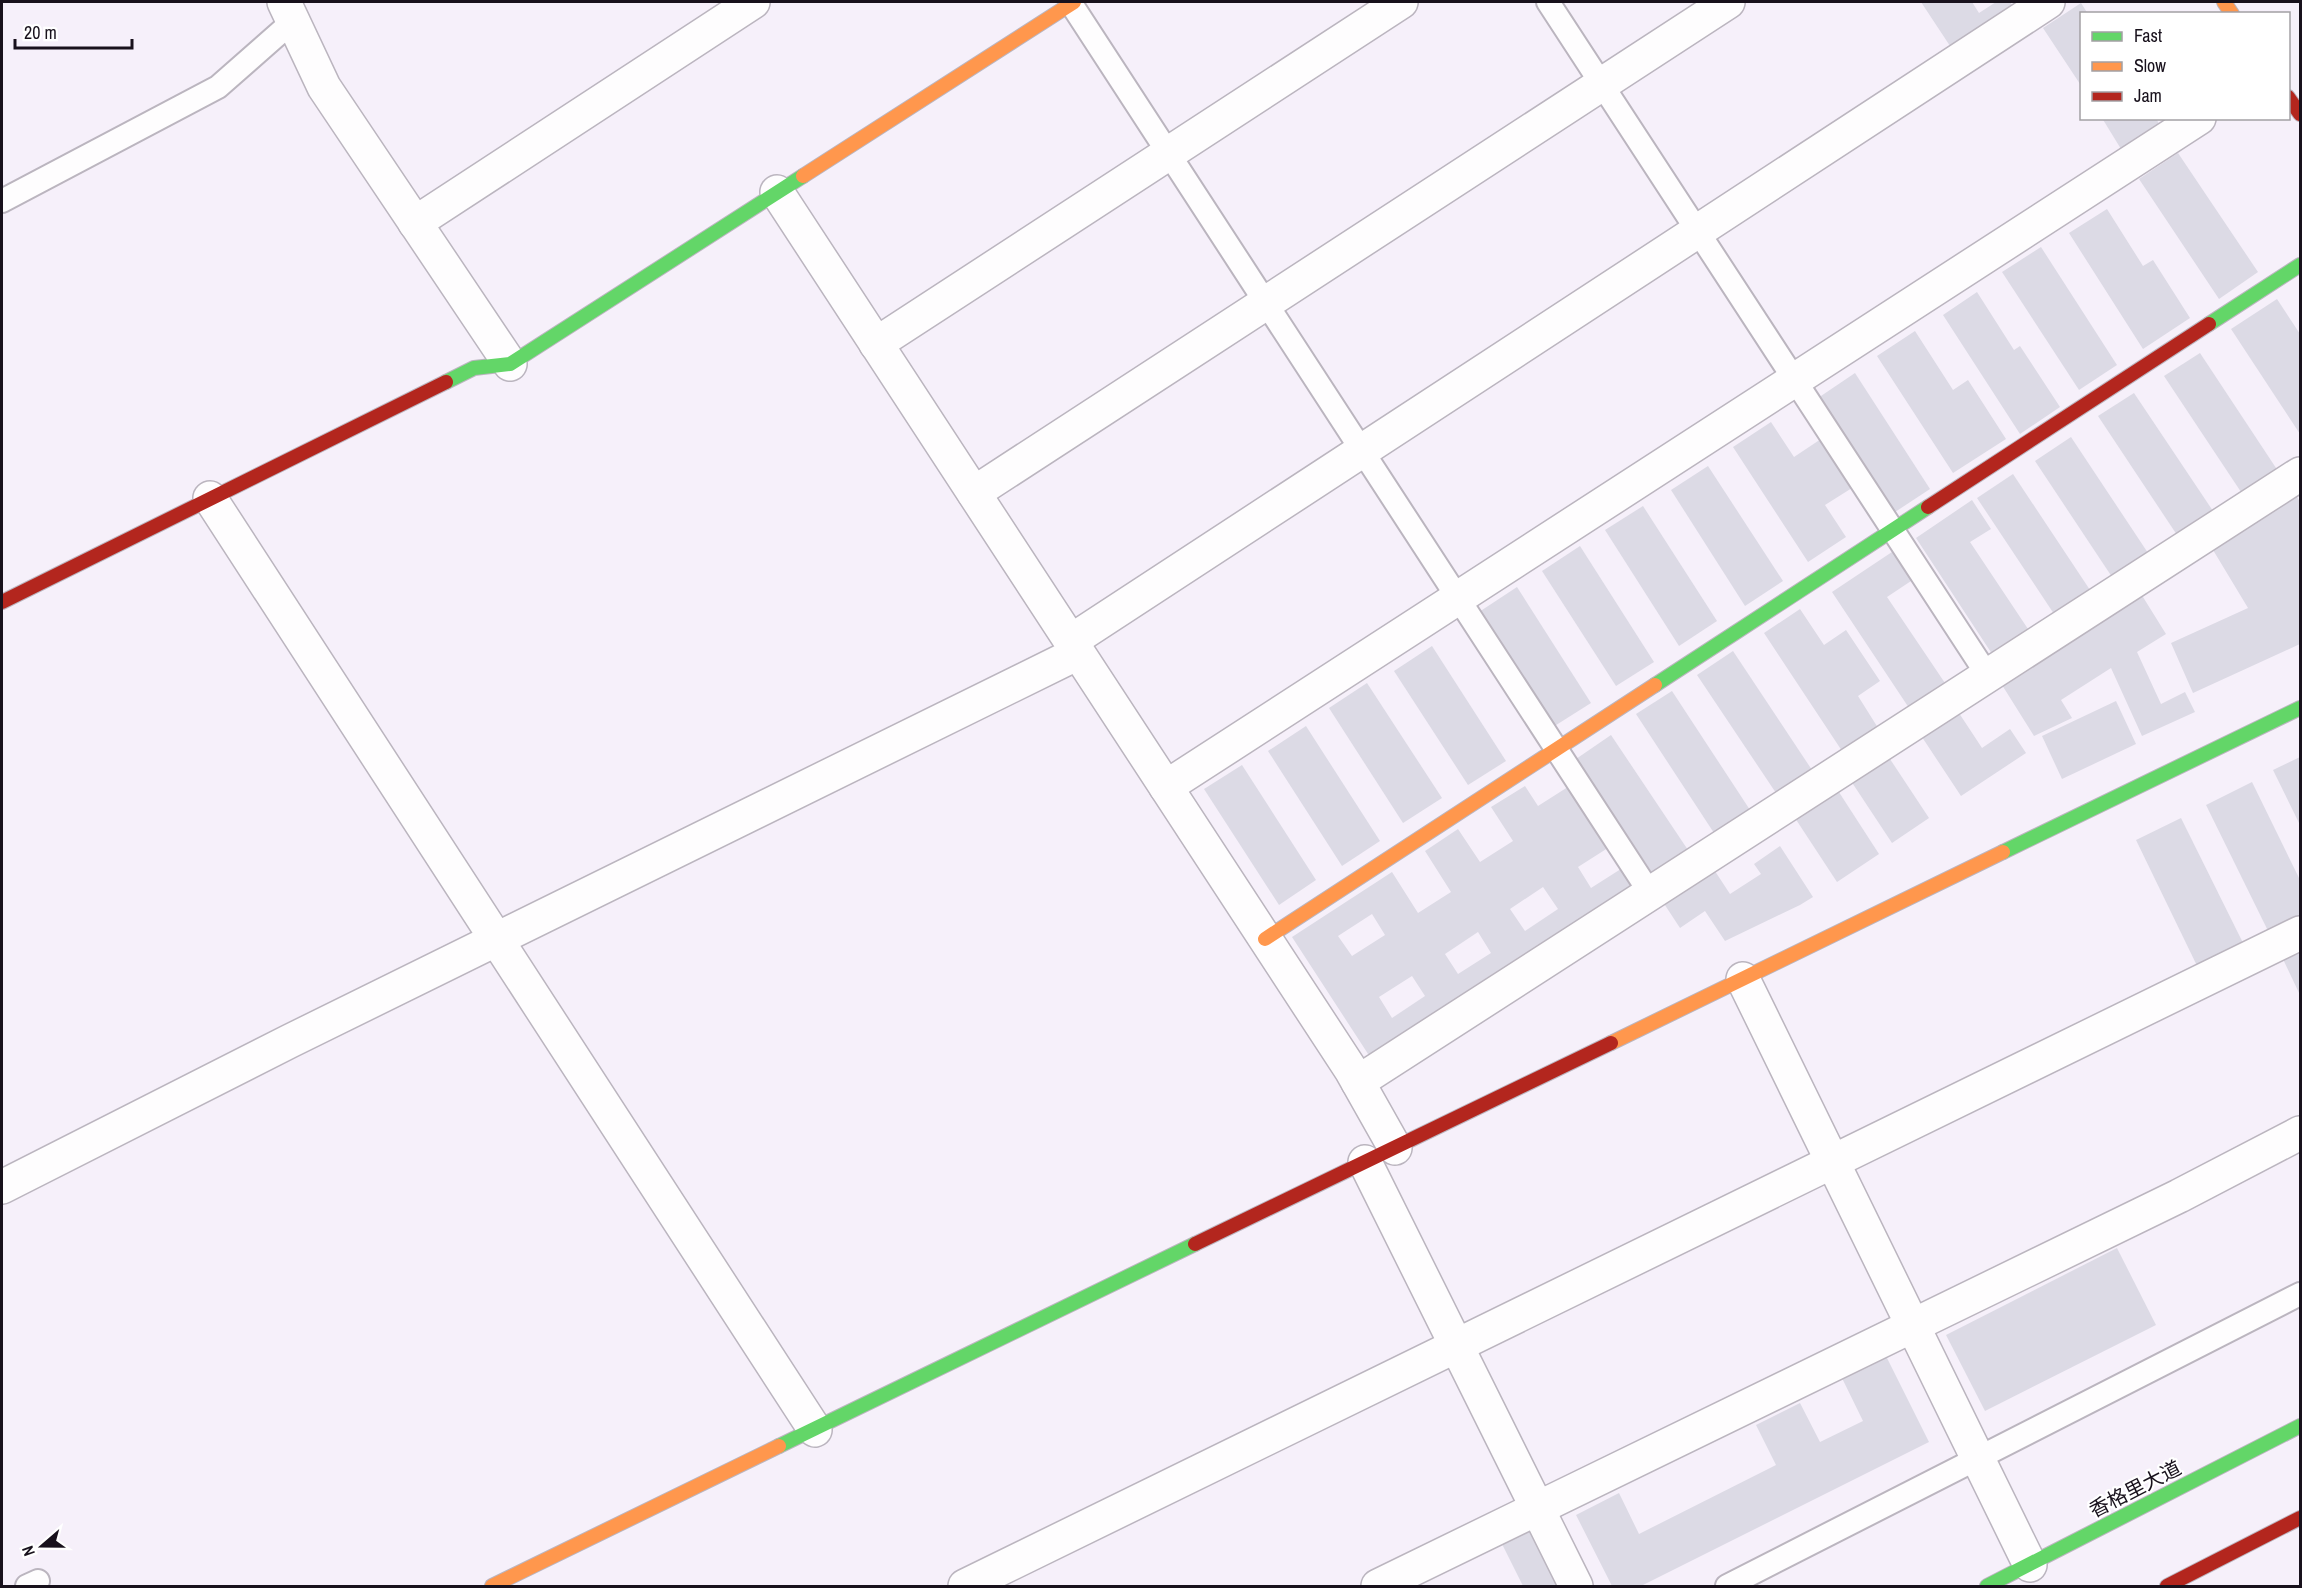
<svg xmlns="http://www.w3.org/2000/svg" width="2302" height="1588" font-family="'Archivo Narrow','Noto Sans SC',sans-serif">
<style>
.building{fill:#dcdae5;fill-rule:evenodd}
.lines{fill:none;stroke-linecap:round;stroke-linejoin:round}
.lane-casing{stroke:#bbb5bf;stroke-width:26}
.street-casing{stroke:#bbb5bf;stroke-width:36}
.fast-casing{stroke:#bbb5bf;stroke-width:16}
.slow-casing{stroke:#bbb5bf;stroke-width:16}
.jam-casing{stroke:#bbb5bf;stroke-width:16}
.lane{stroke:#fefdfe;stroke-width:22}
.street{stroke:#fefdfe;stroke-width:33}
.fast{stroke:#63d668;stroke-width:14}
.slow{stroke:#ff974d;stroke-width:14}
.jam{stroke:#b3261e;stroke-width:14}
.labels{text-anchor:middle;stroke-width:4.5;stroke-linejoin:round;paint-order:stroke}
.street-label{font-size:20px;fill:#18111c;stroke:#fff}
</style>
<rect width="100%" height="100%" fill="#f6f0fa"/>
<!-- building -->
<g class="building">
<polygon points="1921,2 1972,2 1979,13 1996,2 2010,2 2016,11 1954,52"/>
<polygon points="2081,3 2088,14 2082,14 2082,87 2043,28"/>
<polygon points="2102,118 2156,118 2159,124 2121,149"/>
<polygon points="2178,153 2258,272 2219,299 2139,179"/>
<polygon points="2107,209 2143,266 2153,260 2190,318 2143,349 2069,233"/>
<polygon points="2041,247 2117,365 2079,390 2002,272"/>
<polygon points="1977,292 2014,350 2020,346 2060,407 2020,434 1943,315"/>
<polygon points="2277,299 2300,334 2300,434 2231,329"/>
<polygon points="1915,331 1953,390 1968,380 2006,439 1953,473 1877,356"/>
<polygon points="2200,353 2280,474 2245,498 2164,376"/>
<polygon points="1855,373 1930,489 1892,514 1818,398"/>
<polygon points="2134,393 2215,514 2179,538 2098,416"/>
<polygon points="1771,422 1794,457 1821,439 1852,488 1825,505 1846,537 1808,562 1733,447"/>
<polygon points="2071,437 2152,559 2116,583 2035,461"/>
<polygon points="1708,466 1783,581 1745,606 1671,490"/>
<polygon points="2013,474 2094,596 2058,620 1977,498"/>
<polygon points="2295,493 2300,502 2300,644 2193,693 2171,643 2248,608 2210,545"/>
<polygon points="1972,500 1991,529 1970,542 2032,635 1996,660 1916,538"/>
<polygon points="1643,506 1717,621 1679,646 1605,530"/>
<polygon points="1580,546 1654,662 1616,686 1542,571"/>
<polygon points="1895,550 1914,579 1887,597 1949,689 1913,714 1832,592"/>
<polygon points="1517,587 1591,703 1553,727 1479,612"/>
<polygon points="2138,589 2166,634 2137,652 2161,704 2185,692 2195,712 2142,736 2111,668 2061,700 2072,718 2034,736 1997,677"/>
<polygon points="1800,609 1824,645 1846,630 1880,681 1858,696 1880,731 1844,754 1764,633"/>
<polygon points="1432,646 1506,761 1468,785 1394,671"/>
<polygon points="1733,651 1814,773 1778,796 1697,675"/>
<polygon points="1367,683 1442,798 1403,823 1329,708"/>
<polygon points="1672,691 1752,813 1716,836 1636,714"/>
<polygon points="2116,701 2136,744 2062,779 2042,736"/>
<polygon points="1955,707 1982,748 2010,729 2026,753 1961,796 1918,731"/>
<polygon points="1306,726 1380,841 1342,866 1268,751"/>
<polygon points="1611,735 1692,856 1657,880 1576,759"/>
<polygon points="1886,753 1929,818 1892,843 1849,778"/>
<polygon points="2300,757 2300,825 2273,770"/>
<polygon points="1242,765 1316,880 1279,905 1204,789"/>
<polygon points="2252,782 2300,880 2300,925 2272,939 2206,805"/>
<path d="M1571,785L1611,846L1578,867L1591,888L1624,867L1637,887L1372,1060L1292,937L1392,872L1418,913L1451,892L1425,851L1458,829L1480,862L1513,841L1491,807L1525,786L1538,806ZM1543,887L1558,909L1525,931L1510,909ZM1372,914L1385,935L1352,956L1338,936ZM1478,932L1491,953L1458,974L1445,954ZM1412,976L1425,996L1392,1018L1379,997Z"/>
<polygon points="1835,786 1879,854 1837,882 1793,815"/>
<polygon points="2181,818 2247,951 2201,974 2136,840"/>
<polygon points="1780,846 1813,897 1800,905 1725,941 1705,911 1680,928 1659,896 1709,862 1730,894 1761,874 1754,864"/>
<polygon points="2300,948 2300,995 2282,957"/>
<polygon points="2117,1248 2156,1325 1985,1411 1946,1335"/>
<polygon points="1884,1352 1929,1442 1641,1586 1612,1586 1576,1515 1619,1493 1639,1534 1776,1465 1756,1425 1800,1403 1820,1442 1863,1421 1840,1374"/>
<polygon points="1531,1522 1564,1586 1523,1586 1499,1538"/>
</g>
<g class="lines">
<defs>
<g id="lane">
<polyline points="1070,2 1650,893"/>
<polyline points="1548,2 1988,676"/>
<polyline points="2,201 218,87 293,21"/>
<polyline points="27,1586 38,1581"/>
<polyline points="1727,1586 2300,1294"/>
</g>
<g id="street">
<polyline points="284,2 324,87 510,364"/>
<polyline points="777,192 1351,1070 1395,1148"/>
<polyline points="415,223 753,2"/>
<polyline points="876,344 1401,2"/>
<polyline points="974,493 1728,2"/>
<polyline points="210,498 815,1430"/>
<polyline points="1071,641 2048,2"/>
<polyline points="1166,787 2199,118"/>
<polyline points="1743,979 2030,1565"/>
<polyline points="1358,1082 2300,474"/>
<polyline points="1365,1162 1576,1586"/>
<polyline points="2,1187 290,1041 1078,653"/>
<polyline points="965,1586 2300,933"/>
<polyline points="1378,1586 2179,1196 2300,1133"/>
</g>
<g id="fast">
<polyline points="2209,324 2300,265"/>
<polyline points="446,382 474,368 510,364 803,176"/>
<polyline points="1655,685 1928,507"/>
<polyline points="2003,852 2300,708"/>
<polyline points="779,1446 1195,1244"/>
<polyline points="1987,1586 2300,1426"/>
</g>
<g id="slow">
<polyline points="2224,2 2232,14"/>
<polyline points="803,176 1074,2"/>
<polyline points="1265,939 1655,685"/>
<polyline points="1611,1043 2003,852"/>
<polyline points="492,1586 779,1446"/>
</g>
<g id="jam">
<polyline points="2288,97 2300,114"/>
<polyline points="1928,507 2209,324"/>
<polyline points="2,602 446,382"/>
<polyline points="1195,1244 1611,1043"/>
<polyline points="2167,1586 2300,1518"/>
</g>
</defs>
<!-- lane casing -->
<use href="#lane" class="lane-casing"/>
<!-- street casing -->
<use href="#street" class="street-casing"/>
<!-- fast casing -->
<use href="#fast" class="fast-casing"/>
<!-- slow casing -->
<use href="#slow" class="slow-casing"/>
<!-- jam casing -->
<use href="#jam" class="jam-casing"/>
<!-- lane -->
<use href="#lane" class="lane"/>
<!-- street -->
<use href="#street" class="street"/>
<!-- fast -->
<use href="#fast" class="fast"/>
<!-- slow -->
<use href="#slow" class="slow"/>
<!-- jam -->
<use href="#jam" class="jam"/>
</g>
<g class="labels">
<!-- street labels -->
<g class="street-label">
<text transform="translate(2135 1489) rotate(-27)" y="7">香格里大道</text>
</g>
</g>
<!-- border -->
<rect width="2302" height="1588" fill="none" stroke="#18111c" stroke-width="6"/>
<!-- legend -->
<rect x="2080" y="12" width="210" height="108" fill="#ffffff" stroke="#a3a0a4" stroke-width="1.5"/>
<rect x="2092" y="32" width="30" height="9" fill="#63d668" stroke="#a3a0a4" stroke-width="1.5"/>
<text x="2134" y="42" font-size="18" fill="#18111c">Fast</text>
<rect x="2092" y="62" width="30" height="9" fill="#ff974d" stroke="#a3a0a4" stroke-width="1.5"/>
<text x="2134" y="72" font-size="18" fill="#18111c">Slow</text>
<rect x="2092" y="92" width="30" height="9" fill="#b3261e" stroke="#a3a0a4" stroke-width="1.5"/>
<text x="2134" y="102" font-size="18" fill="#18111c">Jam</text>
<!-- north arrow -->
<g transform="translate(42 1546) rotate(250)" stroke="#ffffff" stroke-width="4.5" paint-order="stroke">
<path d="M0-4.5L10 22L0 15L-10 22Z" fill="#18111c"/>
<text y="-9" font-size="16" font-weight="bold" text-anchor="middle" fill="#18111c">N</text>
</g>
<!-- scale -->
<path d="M15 39v9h117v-9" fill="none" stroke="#18111c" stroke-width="3"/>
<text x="24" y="39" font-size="18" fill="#18111c" stroke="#ffffff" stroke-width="4.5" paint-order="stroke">20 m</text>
</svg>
